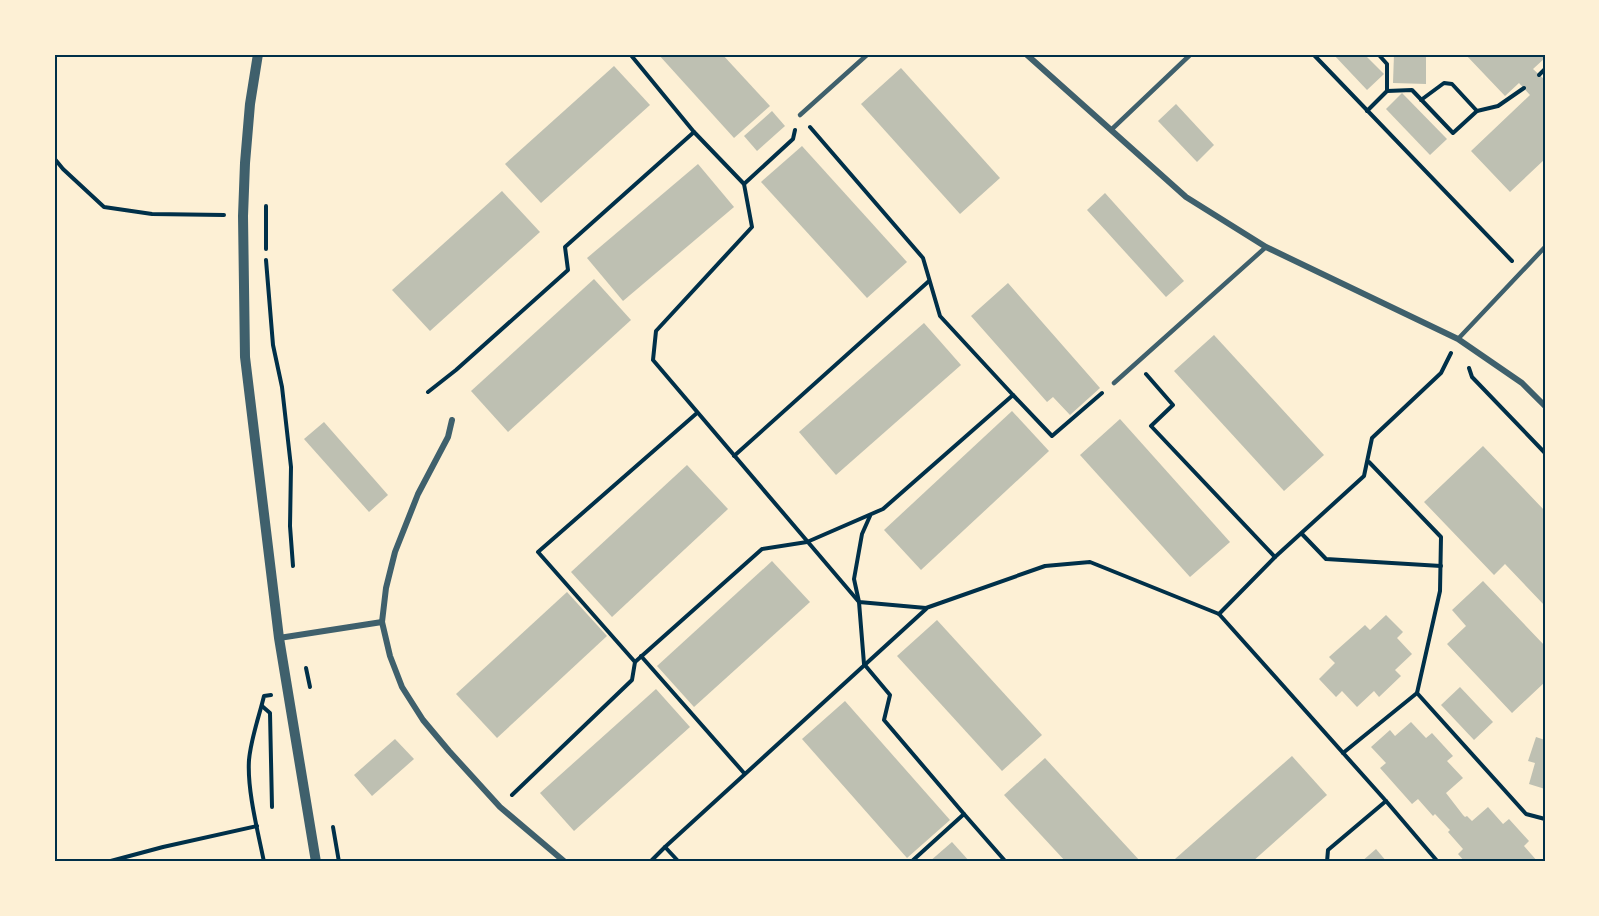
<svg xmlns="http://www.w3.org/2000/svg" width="1599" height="916" font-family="'Public Sans',sans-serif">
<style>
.building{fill:#bec0b2}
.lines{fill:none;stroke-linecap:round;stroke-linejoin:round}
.path{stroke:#003049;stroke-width:4}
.service{stroke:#3f606c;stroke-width:4.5}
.minor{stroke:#3f606c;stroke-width:6}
.tertiary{stroke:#3f606c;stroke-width:10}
.neatline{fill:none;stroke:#003049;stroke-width:2}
</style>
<rect width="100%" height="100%" fill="#fdf0d5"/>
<!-- building -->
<g class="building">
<polygon points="658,54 722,54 770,106 734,138"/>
<polygon points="1333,54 1364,54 1384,74 1367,90"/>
<polygon points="1394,54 1426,54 1426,84 1393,83"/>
<polygon points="1465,54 1545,54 1545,58 1533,69 1545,80 1545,159 1510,192 1471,151 1530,95 1519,83 1505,96"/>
<polygon points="614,66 650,105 541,203 505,164"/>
<polygon points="901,68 1000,178 960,214 861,104"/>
<polygon points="1402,93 1447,139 1430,155 1386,109"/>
<polygon points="1176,104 1214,145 1197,162 1158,121"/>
<polygon points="772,111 785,126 757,151 744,136"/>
<polygon points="802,146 907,262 867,298 761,182"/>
<polygon points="698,164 734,207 623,301 587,258"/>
<polygon points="502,191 540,232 430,331 392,290"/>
<polygon points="1105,193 1184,281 1166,297 1087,210"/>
<polygon points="594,279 631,320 508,432 471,391"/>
<polygon points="1008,283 1100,388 1070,415 1053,397 1047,402 971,316"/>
<polygon points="924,323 961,365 836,475 799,432"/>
<polygon points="1214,335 1324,455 1284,491 1174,371"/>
<polygon points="1012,411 1049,451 921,570 884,530"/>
<polygon points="1120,419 1230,542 1190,577 1080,455"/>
<polygon points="324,422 388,495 369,512 304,439"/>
<polygon points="1483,446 1545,511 1545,606 1505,564 1494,575 1424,502"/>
<polygon points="687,465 728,509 612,617 571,572"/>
<polygon points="772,561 810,602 694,707 657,666"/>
<polygon points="1483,581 1545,646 1545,682 1512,713 1447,644 1466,626 1452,610"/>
<polygon points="567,592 607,636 497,738 456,694"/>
<polygon points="1386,615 1403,632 1397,638 1412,654 1395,670 1401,676 1379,697 1374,691 1357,707 1342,691 1336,697 1319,679 1335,663 1329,657 1365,625 1370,630"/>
<polygon points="937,620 1042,735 1002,771 897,656"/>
<polygon points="1460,687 1493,722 1474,740 1441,705"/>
<polygon points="656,689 690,727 574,831 540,793"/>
<polygon points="845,701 950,820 907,858 802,739"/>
<polygon points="1411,722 1426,738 1432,733 1453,756 1447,761 1463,778 1446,793 1463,815 1465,817 1467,816 1472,821 1488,807 1503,824 1509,819 1529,841 1524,846 1538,862 1465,862 1458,854 1463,849 1448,832 1450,830 1448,828 1435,814 1433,816 1418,799 1412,804 1380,768 1386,763 1371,747 1390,730 1395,736"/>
<polygon points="1536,737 1545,740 1545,789 1529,784 1535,763 1528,761"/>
<polygon points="395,739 414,759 372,796 354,775"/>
<polygon points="1292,756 1327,795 1252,862 1178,862 1175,859"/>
<polygon points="1045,758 1141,862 1066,862 1004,795"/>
<polygon points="952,842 970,862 929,862"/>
<polygon points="1376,849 1387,862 1361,862"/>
</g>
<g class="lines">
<!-- path -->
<g class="path">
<polyline points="630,54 694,132 744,184 752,227 656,331 653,360 859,602 926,608 1045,566 1090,562 1219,614 1386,801 1438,862"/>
<polyline points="1313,54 1512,261"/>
<polyline points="1378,54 1387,64 1387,91"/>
<polyline points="1539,75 1545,69"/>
<polyline points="1421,100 1444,83 1452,84 1477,111"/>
<polyline points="1367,111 1387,91 1412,90 1453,133 1477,111 1498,106 1524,88"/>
<polyline points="810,127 923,258 940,316 1013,395"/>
<polyline points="54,158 63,169 104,207 152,214 224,215"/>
<polyline points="744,184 793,139 795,130"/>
<polyline points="266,206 266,249"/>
<polyline points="266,260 273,345 282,387 291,467 290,526 293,566"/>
<polyline points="1469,368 1472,377 1545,453"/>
<polyline points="1146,374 1173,405 1151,426 1275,557"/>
<polyline points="428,392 456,370 568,270 565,247 694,132"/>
<polyline points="734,456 929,281"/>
<polyline points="1369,462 1441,537 1440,591 1417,693"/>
<polyline points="870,516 862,534 854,579 859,602 864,664 890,695 884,720 964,814"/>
<polyline points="1302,534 1326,559 1441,566"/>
<polyline points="1219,614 1275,557 1364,476 1372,438 1441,373 1451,353"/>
<polyline points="641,656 744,773"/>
<polyline points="635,662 538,552 697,413"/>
<polyline points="306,668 310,687"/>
<polyline points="262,706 270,713 272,807"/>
<polyline points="1343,753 1417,693 1526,814 1545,819"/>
<polyline points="512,795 632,680 635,662 762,549 807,542 883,509 1013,395 1052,436 1102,393"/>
<polyline points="333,827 339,862"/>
<polyline points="665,847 926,609"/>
<polyline points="107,862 163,847 257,826"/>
<path d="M264,862C258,832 247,790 249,760C251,738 259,717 264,696L271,695"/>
<polyline points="650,862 665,847 679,862"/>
<polyline points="911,862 964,814 1006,862"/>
<polyline points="1327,862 1328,850 1386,801"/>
</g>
<!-- service -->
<g class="service">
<polyline points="800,115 868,54"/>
<polyline points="1111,130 1191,54"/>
<polyline points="1458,339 1545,247"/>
<polyline points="1114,383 1266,247"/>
</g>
<!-- minor -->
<g class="minor">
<polyline points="1026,54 1186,197 1266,247 1458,339 1522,383 1545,406"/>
<polyline points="452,420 448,437 418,494 395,552 386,588 382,622 390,656 402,687 423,720 449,751 500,807 565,862"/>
<polyline points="279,638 382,622"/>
</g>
<!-- tertiary -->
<polyline class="tertiary" points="258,54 250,104 245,163 243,216 245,357 279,638 316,862"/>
</g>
<!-- border -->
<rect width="1599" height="916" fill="none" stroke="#fdf0d5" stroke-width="111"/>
<rect x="56" y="56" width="1488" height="804" class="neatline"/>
</svg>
